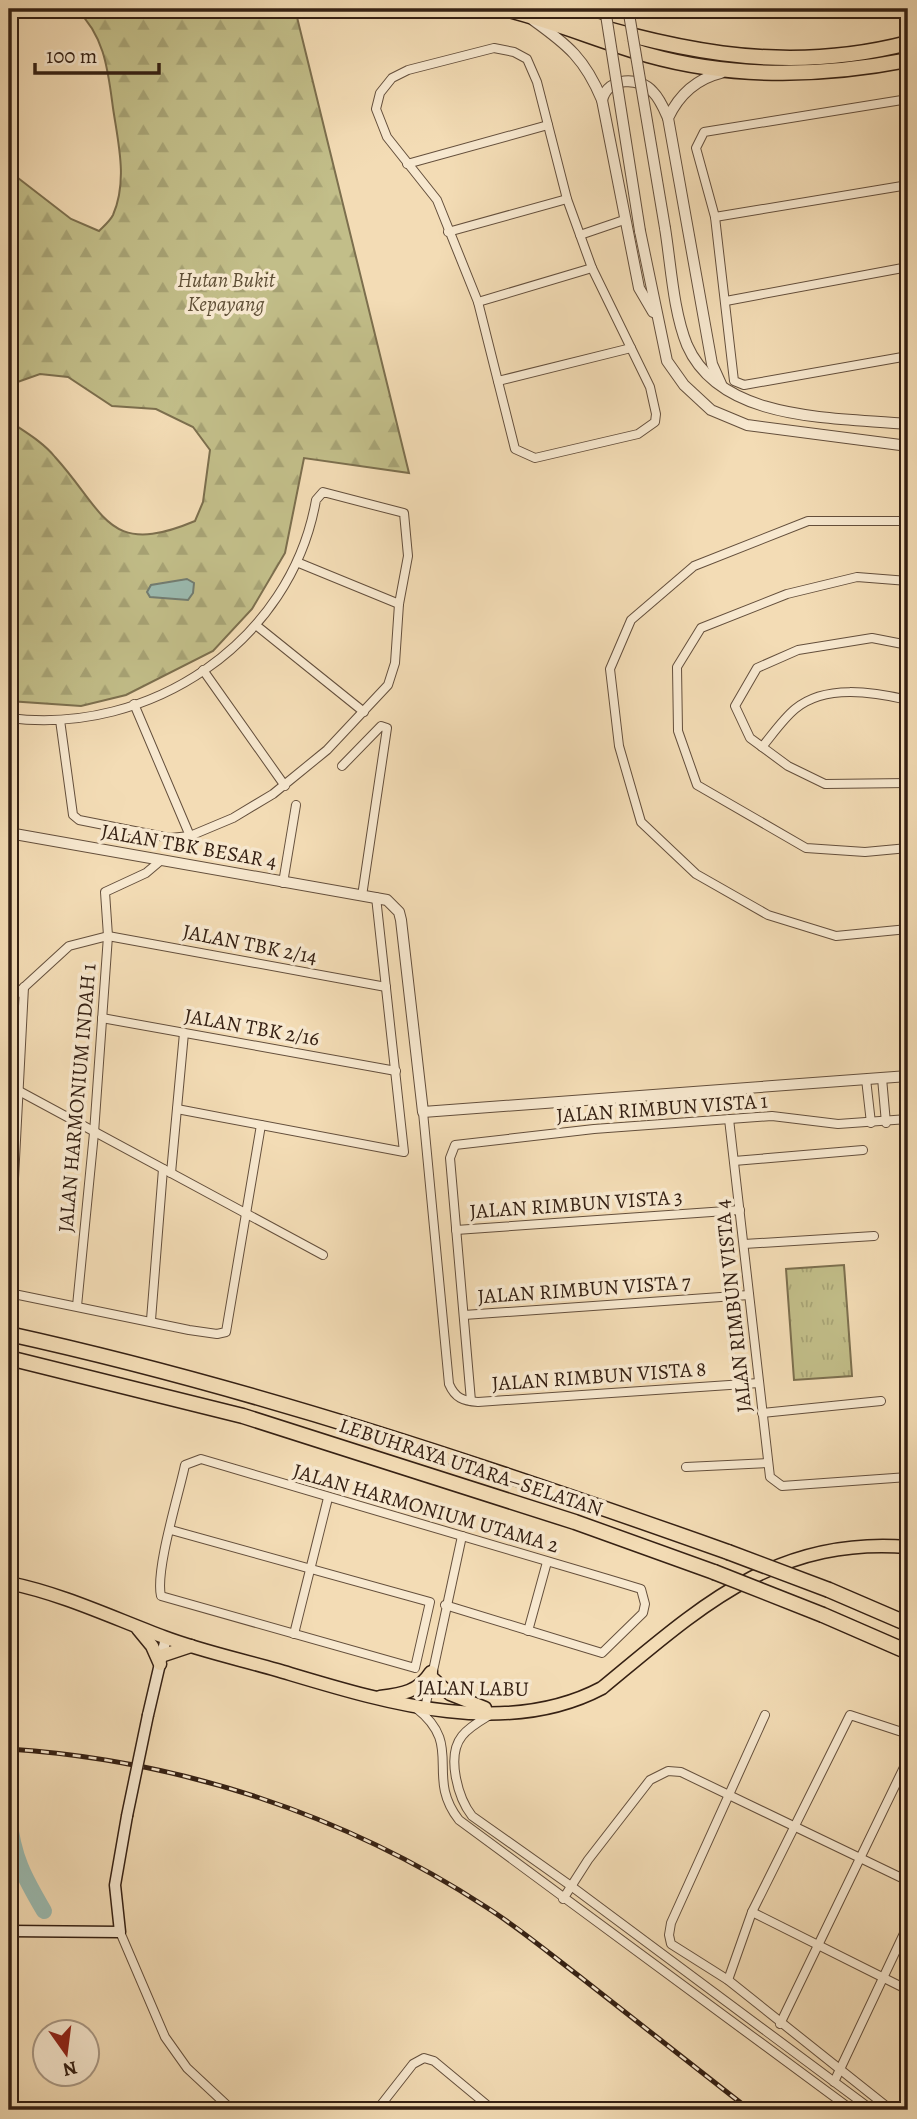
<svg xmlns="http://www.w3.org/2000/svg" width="917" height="2119" font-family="Alegreya,serif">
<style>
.forest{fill:url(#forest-firs);stroke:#7c6f4e;stroke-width:2}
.park{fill:url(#park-tufts);stroke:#7c6f4e;stroke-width:2}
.water{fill:#9bbbb1;stroke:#727d72;stroke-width:2}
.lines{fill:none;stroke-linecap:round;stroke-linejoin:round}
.river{stroke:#9bbbb1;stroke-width:16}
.minor-casing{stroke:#644f3c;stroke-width:10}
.tertiary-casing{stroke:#644f3c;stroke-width:12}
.secondary-casing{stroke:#352013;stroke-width:13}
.primary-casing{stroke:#352013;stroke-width:15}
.trunk-casing{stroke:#352013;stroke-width:17}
.motorway-casing{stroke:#352013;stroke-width:17}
.minor{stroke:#f7e8cf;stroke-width:8}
.tertiary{stroke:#f7e8cf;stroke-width:10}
.secondary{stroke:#f7e8cf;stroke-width:10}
.primary{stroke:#f3dcb5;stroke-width:12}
.trunk{stroke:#f3dcb5;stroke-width:14}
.motorway{stroke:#f3dcb5;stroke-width:14}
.rail-casing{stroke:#352013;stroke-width:5}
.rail{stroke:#f7e8cf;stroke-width:2.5;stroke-dasharray:8;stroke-linecap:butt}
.tertiary-bridge-casing{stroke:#644f3c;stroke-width:12;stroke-linecap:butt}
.secondary-bridge-casing{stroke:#352013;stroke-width:13;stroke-linecap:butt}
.motorway-bridge-casing{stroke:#352013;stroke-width:17;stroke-linecap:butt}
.tertiary-bridge{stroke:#f7e8cf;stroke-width:10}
.secondary-bridge{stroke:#f7e8cf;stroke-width:10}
.motorway-bridge{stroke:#f3dcb5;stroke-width:14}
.labels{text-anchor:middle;stroke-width:7;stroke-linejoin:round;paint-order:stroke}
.park-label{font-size:21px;font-style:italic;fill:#5f4f36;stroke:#f7e8cf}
.street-label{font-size:21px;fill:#352013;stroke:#f7e8cf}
</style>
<defs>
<pattern id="forest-firs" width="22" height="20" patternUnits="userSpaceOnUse" patternTransform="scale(1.75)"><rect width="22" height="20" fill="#c2be89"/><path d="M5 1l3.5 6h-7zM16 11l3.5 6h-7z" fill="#a7a375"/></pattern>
<pattern id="park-tufts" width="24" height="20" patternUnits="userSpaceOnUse" patternTransform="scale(1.75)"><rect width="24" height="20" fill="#c2be89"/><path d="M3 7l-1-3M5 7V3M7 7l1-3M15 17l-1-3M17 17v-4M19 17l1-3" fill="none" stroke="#a7a375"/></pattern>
</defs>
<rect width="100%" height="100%" fill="#f3dcb5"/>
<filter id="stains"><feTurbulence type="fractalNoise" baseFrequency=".00286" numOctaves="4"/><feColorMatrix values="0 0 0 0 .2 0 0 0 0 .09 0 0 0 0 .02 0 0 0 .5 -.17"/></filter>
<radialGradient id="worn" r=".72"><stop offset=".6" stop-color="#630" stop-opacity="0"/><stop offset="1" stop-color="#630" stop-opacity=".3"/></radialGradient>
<!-- forest -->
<path class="forest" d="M76,9H295L409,473L304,458L285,553L252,609L213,651L126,695L81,706L9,701V421C25,432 43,442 55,457C106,513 107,558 195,521L203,502L210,450L193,427L156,409L112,406L68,377L40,374L9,385V171L71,219L99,231C104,226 110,221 113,215C128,181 118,142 113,108C108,71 105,36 76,9Z"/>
<!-- park -->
<polygon class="park" points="844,1265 852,1376 794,1380 786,1269"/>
<!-- water -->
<polygon class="water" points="187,579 194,583 193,593 188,600 150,597 147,592 151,585"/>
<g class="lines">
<!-- river -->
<g class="river">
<polyline points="9,1736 11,1773 9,1812"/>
<path d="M9,1817C13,1857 24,1877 44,1911"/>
</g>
<defs>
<g id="minor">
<polygon points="494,48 514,52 527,59 537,82 567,199 592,268 650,387 656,414 655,422 638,434 535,458 515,449 478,302 437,200 387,137 376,109 380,93 392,78 408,70"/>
<polyline points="908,99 704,132 696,148 715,217 734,381 744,385 908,356"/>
<polyline points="407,164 548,125"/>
<polyline points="715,217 908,185"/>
<polyline points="448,232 567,199"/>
<polyline points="580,235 624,220"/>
<polyline points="726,301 908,267"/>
<polyline points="478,302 592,268"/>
<polyline points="498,381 631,348"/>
<polyline points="908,521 808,521 694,566 631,620 610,669 619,746 641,822 696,874 768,915 836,936 908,929"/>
<polyline points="299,563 399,604"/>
<polyline points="908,581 857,577 787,594 701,628 677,667 678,731 697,785 806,848 865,852 908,848"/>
<polyline points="257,626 364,712"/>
<polyline points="908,645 872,638 798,650 757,668 735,706 750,738 788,766 825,784 908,783"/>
<polyline points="203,670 285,786"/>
<polyline points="134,704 190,836"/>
<path d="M9,718C150,736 291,642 316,500L323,492L404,513L408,556L399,604L395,663L388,685L327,750L273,794L233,818L190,836L170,838L79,820L73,815L60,720"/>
<path d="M762,747C772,735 783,719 795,709C825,684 873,692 908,700"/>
<polyline points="342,766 381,726 387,728 362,896"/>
<polyline points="283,883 296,805"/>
<polyline points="9,1001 69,946 108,936 386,987"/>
<polyline points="102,1018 396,1071"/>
<polyline points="882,1078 886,1123"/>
<polyline points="866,1079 871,1123"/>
<polyline points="19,1091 323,1255"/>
<polyline points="177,1109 404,1152 376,897"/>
<path d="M423,1112L449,1384C455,1398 463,1401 478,1402L759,1383"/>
<polyline points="729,1119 770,1477 782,1486 908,1477"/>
<polyline points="734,1161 863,1150"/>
<polyline points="171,1173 184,1033"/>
<polyline points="904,1223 908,1223"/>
<polyline points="456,1230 740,1210"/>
<polyline points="744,1244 874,1236"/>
<polyline points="9,1274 24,987"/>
<polyline points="9,1293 189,1330 217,1334 226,1332 261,1125"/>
<polyline points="77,1306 94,1133 108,936 105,892 146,873 159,862"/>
<polyline points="464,1315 749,1295"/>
<polyline points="151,1320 163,1169"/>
<polyline points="471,1401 450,1158 455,1145 594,1129 772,1116 838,1124 908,1119"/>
<polyline points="762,1413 881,1401"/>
<polyline points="686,1467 768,1463"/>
<path d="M171,1530L430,1602L415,1668L161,1596C155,1570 179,1494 185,1465L201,1459L608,1579L641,1589L645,1604L643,1613L602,1653L445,1605"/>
<polyline points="528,1631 547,1562"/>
<polyline points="294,1634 328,1498"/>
<path d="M416,1708C465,1746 424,1775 459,1820L852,2110"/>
<polyline points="425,1708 462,1536"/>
<path d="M490,1715C480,1721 469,1727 462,1736C446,1756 458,1798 472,1816L571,1886L872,2110"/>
<polyline points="765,1715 671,1923 669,1935 671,1944 728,1980 891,2110"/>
<polyline points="563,1899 588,1860 650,1780 668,1771 681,1772 908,1881"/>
<polyline points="752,1912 908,1990"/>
<polyline points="120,1932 165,2037 187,2068 232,2110"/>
<polyline points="728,1980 752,1912 850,1715 908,1734"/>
<polyline points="780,2024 908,1759"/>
<polyline points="834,2082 908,1925"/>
<polyline points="377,2110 413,2064 424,2058 434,2061 493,2110"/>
<polyline points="904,2110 908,2100"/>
</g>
<g id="tertiary">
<path d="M533,20C568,45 585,59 602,100L639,288L653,312"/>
<path d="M602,100C608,77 639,76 653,92C660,99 664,109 668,118"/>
<path d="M665,228C671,265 673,310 687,345C721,423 836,417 908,424"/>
<polyline points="640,231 667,361 684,385 711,410 747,425 908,446"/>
<path d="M721,384L712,364L668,118C679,95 696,79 721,73"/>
<polyline points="9,833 387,900 399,912 401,920 423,1112 908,1076"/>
</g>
<g id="secondary">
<polyline points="148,1715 166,1638"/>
<polyline points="9,1931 120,1932 115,1885 127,1816"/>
</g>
<g id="primary">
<path d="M9,1583C63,1594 113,1618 164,1637C201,1651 239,1659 277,1670C378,1700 502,1741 602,1688C698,1609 774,1536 908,1547"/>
<polyline points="138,1629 152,1646 160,1664"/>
<polyline points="161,1656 191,1646"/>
<polyline points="430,1676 450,1694 485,1708"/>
<path d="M380,1697C403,1694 418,1692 431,1672"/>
</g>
<g id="trunk">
<path d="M505,9C553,21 600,41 648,55C734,79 821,77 908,60"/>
<path d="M540,9C666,48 777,77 908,43"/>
</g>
<g id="motorway">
<path d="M9,1334C254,1388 492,1468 728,1552"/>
<polyline points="9,1358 243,1416 575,1522 714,1572"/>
<polyline points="829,1590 908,1624"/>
<polyline points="823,1615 908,1652"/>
</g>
</defs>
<!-- minor casing -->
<use href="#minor" class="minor-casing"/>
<!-- tertiary casing -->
<use href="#tertiary" class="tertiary-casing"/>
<!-- secondary casing -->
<use href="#secondary" class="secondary-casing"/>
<!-- primary casing -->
<use href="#primary" class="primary-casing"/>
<!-- trunk casing -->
<use href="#trunk" class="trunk-casing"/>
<!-- motorway casing -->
<use href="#motorway" class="motorway-casing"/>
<!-- minor -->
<use href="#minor" class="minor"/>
<!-- tertiary -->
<use href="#tertiary" class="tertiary"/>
<!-- secondary -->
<use href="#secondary" class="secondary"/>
<!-- primary -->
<use href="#primary" class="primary"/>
<!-- trunk -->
<use href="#trunk" class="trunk"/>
<!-- motorway -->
<use href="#motorway" class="motorway"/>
<defs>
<path id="rail" d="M9,1749C178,1760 344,1814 486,1907C519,1928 549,1953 579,1976C637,2021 693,2066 750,2110"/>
</defs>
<!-- rail casing -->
<use href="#rail" class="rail-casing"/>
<!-- rail -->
<use href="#rail" class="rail"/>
<defs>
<g id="tertiary-bridge">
<polyline points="629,14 665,228"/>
<polyline points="606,15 640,231"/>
</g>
<polyline id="secondary-bridge" points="127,1816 148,1715"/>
<g id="motorway-bridge">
<polyline points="728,1552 829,1590"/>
<polyline points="714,1572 823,1615"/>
</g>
</defs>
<!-- tertiary-bridge casing -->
<use href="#tertiary-bridge" class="tertiary-bridge-casing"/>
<!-- secondary-bridge casing -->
<use href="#secondary-bridge" class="secondary-bridge-casing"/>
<!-- motorway-bridge casing -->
<use href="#motorway-bridge" class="motorway-bridge-casing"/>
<!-- tertiary-bridge -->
<use href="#tertiary-bridge" class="tertiary-bridge"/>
<!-- secondary-bridge -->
<use href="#secondary-bridge" class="secondary-bridge"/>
<!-- motorway-bridge -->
<use href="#motorway-bridge" class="motorway-bridge"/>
</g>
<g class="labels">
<!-- park labels -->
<g class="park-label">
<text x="226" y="287">Hutan Bukit<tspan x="226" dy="24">Kepayang</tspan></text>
</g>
<!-- street labels -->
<g class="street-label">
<text transform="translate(189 846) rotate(10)" y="7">JALAN TBK BESAR 4</text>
<text transform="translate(250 944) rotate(11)" y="7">JALAN TBK 2/14</text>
<text transform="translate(252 1027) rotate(10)" y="7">JALAN TBK 2/16</text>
<text transform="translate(77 1098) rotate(-85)" y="7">JALAN HARMONIUM INDAH 1</text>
<text transform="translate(662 1108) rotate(-4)" y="7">JALAN RIMBUN VISTA 1</text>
<text transform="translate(576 1204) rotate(-4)" y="7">JALAN RIMBUN VISTA 3</text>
<text transform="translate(584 1289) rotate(-4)" y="7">JALAN RIMBUN VISTA 7</text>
<text transform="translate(733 1306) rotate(-96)" y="7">JALAN RIMBUN VISTA 4</text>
<text transform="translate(599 1376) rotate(-4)" y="7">JALAN RIMBUN VISTA 8</text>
<text transform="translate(471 1467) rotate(18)" y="7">LEBUHRAYA UTARA–SELATAN</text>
<text transform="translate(426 1508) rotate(16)" y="7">JALAN HARMONIUM UTAMA 2</text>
<text transform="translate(473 1688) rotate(1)" y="7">JALAN LABU</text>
</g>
</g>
<!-- margin -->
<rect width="917" height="2119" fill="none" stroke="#f3dcb5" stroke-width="35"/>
<rect x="10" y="10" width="896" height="2098" fill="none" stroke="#352013" stroke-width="3.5"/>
<rect x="18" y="18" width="882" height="2084" fill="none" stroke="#352013" stroke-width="2"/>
<!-- north arrow -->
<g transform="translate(66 2053) rotate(166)"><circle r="33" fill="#f7e8cf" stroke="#a99884" stroke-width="2"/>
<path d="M0-5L12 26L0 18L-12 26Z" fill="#8f2418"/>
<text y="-10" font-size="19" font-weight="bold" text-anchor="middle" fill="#352013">N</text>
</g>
<!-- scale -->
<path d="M35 63v10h124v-10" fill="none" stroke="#352013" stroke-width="3.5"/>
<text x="46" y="63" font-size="21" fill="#352013" stroke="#f7e8cf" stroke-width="5" paint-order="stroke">100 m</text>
<rect width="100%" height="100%" filter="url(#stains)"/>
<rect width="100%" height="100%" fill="url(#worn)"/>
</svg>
